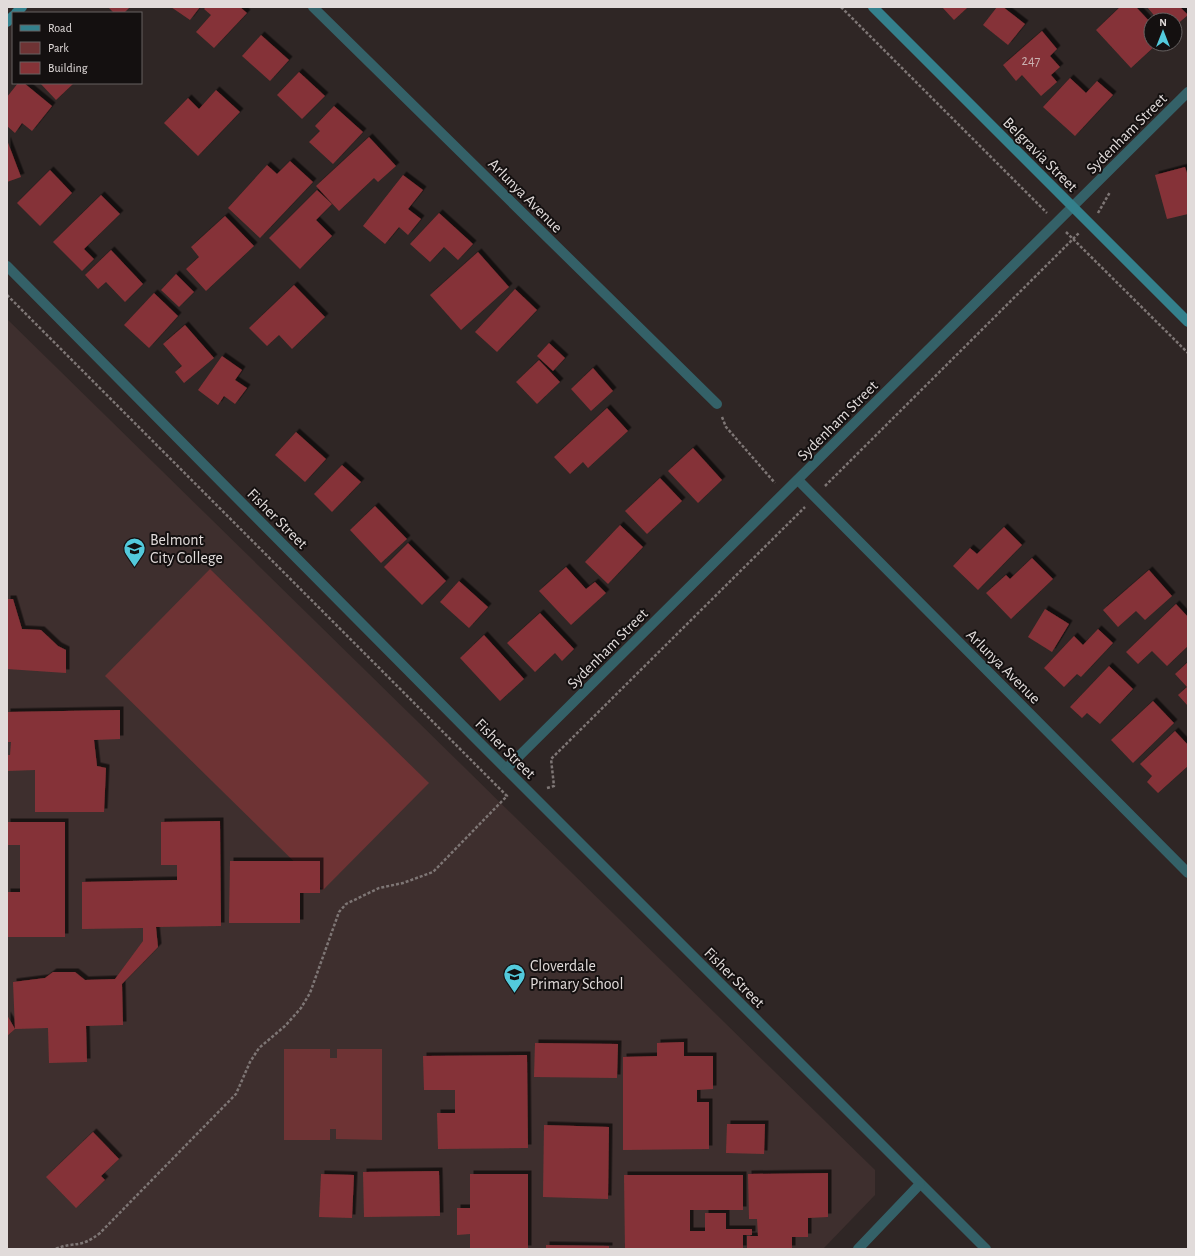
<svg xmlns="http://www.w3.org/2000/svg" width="1195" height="1256" font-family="'Alegreya Sans',sans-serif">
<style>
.built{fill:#3e2f2e}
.green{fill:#6e3334}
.building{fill:#853337;filter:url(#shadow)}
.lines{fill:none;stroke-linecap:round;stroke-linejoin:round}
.path{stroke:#7e7675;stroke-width:2.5;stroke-dasharray:3 2;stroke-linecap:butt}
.street{stroke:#346168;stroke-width:10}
.secondary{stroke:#34808c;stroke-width:10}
.labels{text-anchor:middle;stroke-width:4;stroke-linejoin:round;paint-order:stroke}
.number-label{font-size:14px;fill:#cab1b1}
.street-label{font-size:16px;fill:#e1dbda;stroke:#141010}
.poi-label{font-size:16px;fill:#e1dbda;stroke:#141010;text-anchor:start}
</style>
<defs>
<filter id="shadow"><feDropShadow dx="3.5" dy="-3.5" stdDeviation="0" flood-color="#0009"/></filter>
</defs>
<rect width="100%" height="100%" fill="#2f2625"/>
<!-- built -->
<polygon class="built" points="7,319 875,1170 875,1195 823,1249 7,1249"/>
<!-- green -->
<g class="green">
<polygon points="210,569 429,783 323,890 105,676"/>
<polygon points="284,1049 330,1049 330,1058 337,1058 337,1049 382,1049 382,1140 336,1139 336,1129 330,1129 330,1140 284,1140"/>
</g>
<!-- building -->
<g class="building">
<polygon points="108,7 130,7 124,13 114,13"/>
<polygon points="171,7 200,7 190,20"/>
<polygon points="206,7 240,7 247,13 214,48 196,32 211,15 204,9"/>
<polygon points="942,7 966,7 967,8 954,20"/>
<polygon points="997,7 1003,7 1025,24 1008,45 983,25"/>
<polygon points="1120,7 1136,7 1151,23 1151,44 1157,44 1131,68 1096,30"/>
<polygon points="1147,7 1180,7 1188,15 1175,26 1175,20 1158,20"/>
<polygon points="1042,31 1057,49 1050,56 1060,67 1051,75 1057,82 1041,96 1022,75 1016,81 1003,65"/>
<polygon points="261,35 289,60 270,81 242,56"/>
<polygon points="299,72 325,96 302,119 277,95"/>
<polygon points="1070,78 1086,93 1097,81 1113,95 1075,136 1043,107"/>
<polygon points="18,83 24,83 52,106 32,131 22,123 15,133 7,126 7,97"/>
<polygon points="40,83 74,83 56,100"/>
<polygon points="216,90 240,112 198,156 164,123 188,98 199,109"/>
<polygon points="334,106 363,132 333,164 309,142 320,131 315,126"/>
<polygon points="369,137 396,166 378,182 374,178 339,211 316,186"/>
<polygon points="7,140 21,177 7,182"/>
<polygon points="290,161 313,182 260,238 228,208 267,165 277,174"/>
<polygon points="1185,167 1188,176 1188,214 1167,219 1155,175"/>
<polygon points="50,170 72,193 40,226 17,203"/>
<polygon points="403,175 423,190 408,209 421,219 408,235 399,227 385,244 363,226"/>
<polygon points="317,190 332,204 316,220 332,236 300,269 269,238"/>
<polygon points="101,195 120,214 84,249 94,259 82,271 53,242"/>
<polygon points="439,213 473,244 458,260 444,247 430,262 410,244"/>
<polygon points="225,216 254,246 206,291 186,269 199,257 191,247"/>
<polygon points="111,250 143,284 125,302 106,282 98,289 85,275"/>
<polygon points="478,252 509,287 461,330 430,295"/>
<polygon points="176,274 194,292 179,307 161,290"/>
<polygon points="294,285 325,317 292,349 279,335 267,346 249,328"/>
<polygon points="515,289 537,310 497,352 475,332"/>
<polygon points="154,293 178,316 149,348 124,325"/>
<polygon points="185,325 214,358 184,383 175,372 182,366 163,344"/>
<polygon points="549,343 565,358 553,371 537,356"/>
<polygon points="222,356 242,370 235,380 247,388 235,404 224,396 218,405 198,390"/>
<polygon points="539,360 560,382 537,404 516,382"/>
<polygon points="593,368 613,391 591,411 571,389"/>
<polygon points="607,408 628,431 588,468 583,462 570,474 554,457"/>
<polygon points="296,432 326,459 305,482 275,455"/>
<polygon points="693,448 722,480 698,503 668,471"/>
<polygon points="342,465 361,482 332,512 314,494"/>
<polygon points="660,478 682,501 647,534 625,511"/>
<polygon points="375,506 407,539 381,563 350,530"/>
<polygon points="620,525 643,547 608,584 585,562"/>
<polygon points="1004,527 1022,545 978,590 953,566 970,548 977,554"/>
<polygon points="408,543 446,581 422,605 384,567"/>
<polygon points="1032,558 1053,579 1011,619 986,593 1006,575 1010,579"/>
<polygon points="566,567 586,589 595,582 606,593 571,625 539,591"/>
<polygon points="1149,570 1172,596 1145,620 1136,611 1118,627 1103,610"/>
<polygon points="459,581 488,607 469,628 440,602"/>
<polygon points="7,599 13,599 22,629 41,630 58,646 66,650 66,673 7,669"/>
<polygon points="1176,604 1188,617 1188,646 1167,666 1152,651 1138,664 1126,652"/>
<polygon points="1045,609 1069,624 1052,652 1028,637"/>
<polygon points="540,613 574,649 562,661 555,653 535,672 507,643"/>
<polygon points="1098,629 1113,643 1081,677 1077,674 1064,687 1044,668 1074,636 1083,645"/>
<polygon points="484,635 524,679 500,701 460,658"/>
<polygon points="1188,662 1188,706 1178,695 1187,687 1175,674"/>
<polygon points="1109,666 1133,689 1100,724 1087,713 1082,718 1070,707"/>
<polygon points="1153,701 1174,723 1133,763 1111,740"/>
<polygon points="120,710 120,739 94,740 97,766 106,768 104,812 35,812 35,770 7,771 7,755 10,755 11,742 7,742 7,712"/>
<polygon points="1175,731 1188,745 1188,766 1158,793 1147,782 1152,776 1140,764"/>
<polygon points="220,821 221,926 156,927 158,947 122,984 123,1025 86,1026 87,1062 49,1063 48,1028 15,1029 7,1036 7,1015 15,1029 13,982 45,978 53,972 75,972 85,980 115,979 143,941 143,928 82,929 82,882 177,880 177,865 161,865 161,822"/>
<polygon points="7,822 65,822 65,937 7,937 7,892 20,892 20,845 7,845"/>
<polygon points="230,861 320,861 320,893 300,893 300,923 229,923"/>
<polygon points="684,1042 684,1056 713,1056 713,1089 697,1090 697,1102 709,1102 709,1149 623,1150 623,1057 657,1056 657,1043"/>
<polygon points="535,1043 618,1044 617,1078 534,1077"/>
<polygon points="527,1055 528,1148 438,1149 437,1113 455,1113 455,1090 424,1090 423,1056"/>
<polygon points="727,1124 765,1124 764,1154 726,1153"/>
<polygon points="544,1125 609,1127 608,1199 543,1197"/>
<polygon points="93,1132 119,1159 101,1176 105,1180 76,1208 46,1177"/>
<polygon points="439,1171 440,1216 364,1217 363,1172"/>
<polygon points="828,1173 828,1217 808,1218 808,1237 792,1237 792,1249 747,1249 747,1236 758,1236 757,1219 749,1219 748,1174"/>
<polygon points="321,1174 354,1175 352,1218 319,1217"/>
<polygon points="470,1174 528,1174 528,1249 470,1249 470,1234 457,1235 457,1208 470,1208"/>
<polygon points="624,1175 743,1175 743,1210 690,1210 690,1231 705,1231 705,1213 726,1213 726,1229 752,1229 752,1235 743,1235 743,1249 625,1249"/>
<polygon points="546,1245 609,1246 609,1249 546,1249"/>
</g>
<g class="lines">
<!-- path -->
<g class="path">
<polyline points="841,7 1047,213"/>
<polyline points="1098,213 1110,192"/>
<polyline points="1066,232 1188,353"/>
<path d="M7,295L507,796L433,872L403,883L379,888L346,904L339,912L310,993L301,1008L285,1026L259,1048L250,1062L236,1094L100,1233C80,1249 76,1241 55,1249"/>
<polyline points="722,417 726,427 775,483"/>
<polyline points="825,486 1079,233"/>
<polyline points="547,788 554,786 551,759 805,507"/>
</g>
<!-- street -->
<g class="street">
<polyline points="313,7 717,404"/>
<polyline points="7,266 479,742 986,1249"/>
<polyline points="798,480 1188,873"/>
<polyline points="506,769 1188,92"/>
<polyline points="858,1249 920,1184"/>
</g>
<!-- secondary -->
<g class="secondary">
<polyline points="873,7 1188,322"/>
<polyline points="16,13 22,7"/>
<polyline points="7,22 13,16"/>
</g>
</g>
<!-- icons -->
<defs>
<symbol id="school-pin" viewBox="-11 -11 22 30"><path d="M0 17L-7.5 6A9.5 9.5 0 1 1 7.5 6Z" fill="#53cadc" stroke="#141010"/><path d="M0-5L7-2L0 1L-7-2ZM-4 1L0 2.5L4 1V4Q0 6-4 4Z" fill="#111"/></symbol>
</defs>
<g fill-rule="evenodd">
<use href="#school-pin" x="122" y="536" width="25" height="34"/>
<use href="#school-pin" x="502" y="962" width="25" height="34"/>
</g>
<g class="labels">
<!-- number labels -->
<g class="number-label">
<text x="1031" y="65">247</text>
</g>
<!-- street labels -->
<g class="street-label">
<text transform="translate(1126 133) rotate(-45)" y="6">Sydenham Street</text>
<text transform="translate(1041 154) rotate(45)" y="6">Belgravia Street</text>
<text transform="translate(526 195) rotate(45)" y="6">Arlunya Avenue</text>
<text transform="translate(837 420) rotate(-45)" y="6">Sydenham Street</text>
<text transform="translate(278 518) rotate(45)" y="6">Fisher Street</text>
<text transform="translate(607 648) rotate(-45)" y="6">Sydenham Street</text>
<text transform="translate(1004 666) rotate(45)" y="6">Arlunya Avenue</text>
<text transform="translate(506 748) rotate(45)" y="6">Fisher Street</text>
<text transform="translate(735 977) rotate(45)" y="6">Fisher Street</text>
</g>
<!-- poi labels -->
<g class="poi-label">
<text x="150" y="545">Belmont<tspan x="150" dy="18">City College</tspan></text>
<text x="530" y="971">Cloverdale<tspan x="530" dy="18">Primary School</tspan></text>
</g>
</g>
<!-- border -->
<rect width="1195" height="1256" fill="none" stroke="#e1dbda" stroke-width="16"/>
<!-- legend -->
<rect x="12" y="12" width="130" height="72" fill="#141010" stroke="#666161"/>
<rect x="20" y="25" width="20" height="6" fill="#34808c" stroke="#666161"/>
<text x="48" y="32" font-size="12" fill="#e1dbda">Road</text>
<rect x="20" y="42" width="20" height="12" fill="#6e3334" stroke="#666161"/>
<text x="48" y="52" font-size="12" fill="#e1dbda">Park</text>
<rect x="20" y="62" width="20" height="12" fill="#853337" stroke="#666161"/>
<text x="48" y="72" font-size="12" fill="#e1dbda">Building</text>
<!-- north arrow -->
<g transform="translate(1163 32)"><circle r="19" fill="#141010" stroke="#666161"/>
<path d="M0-3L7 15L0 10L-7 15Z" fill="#53cadc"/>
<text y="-6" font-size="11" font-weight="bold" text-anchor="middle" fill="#e1dbda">N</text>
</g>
</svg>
